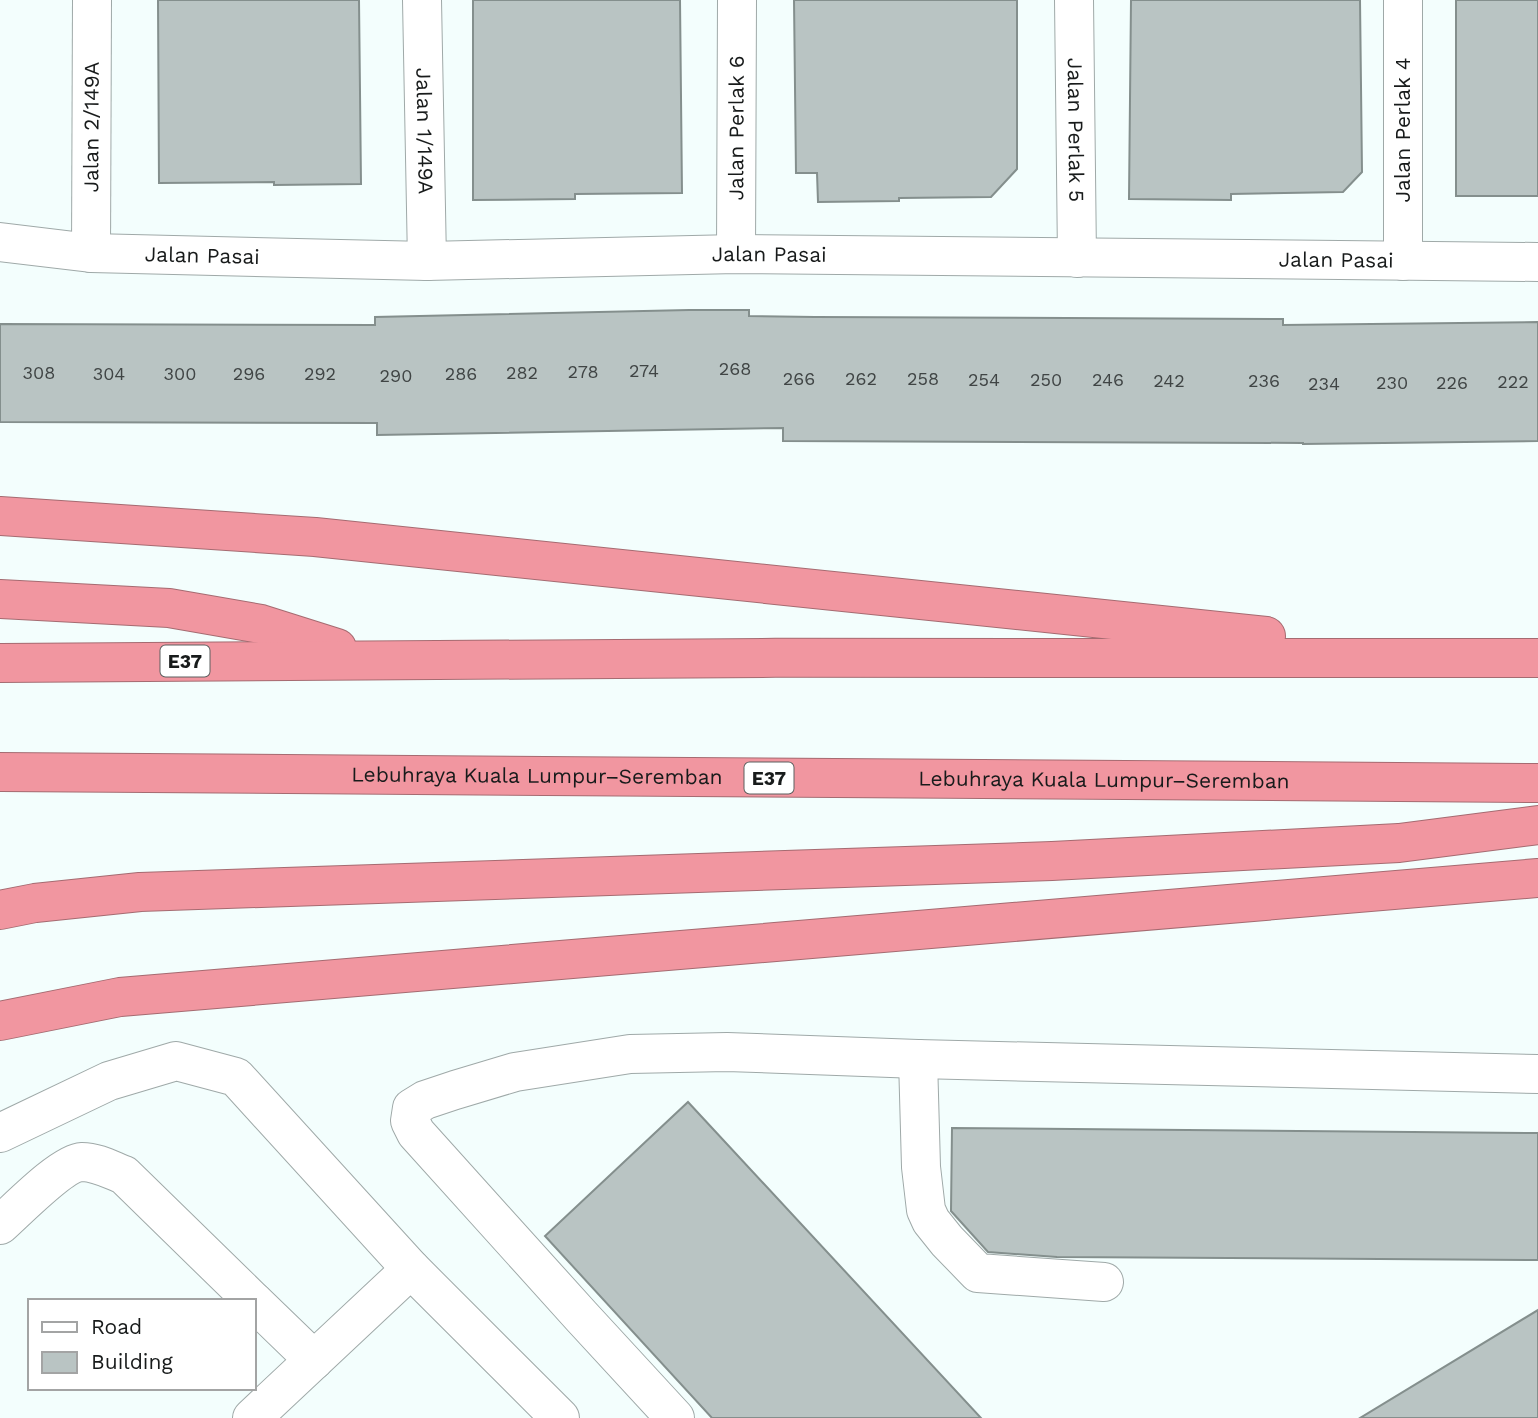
<svg xmlns="http://www.w3.org/2000/svg" width="1538" height="1418" font-family="'Work Sans',sans-serif">
<style>
.building{fill:#b9c4c3;stroke:#848f8d;stroke-width:2}
.lines{fill:none;stroke-linecap:round;stroke-linejoin:round}
.minor-casing{stroke:#9fa9a8;stroke-width:40}
.motorway-casing{stroke:#a56b71;stroke-width:40}
.minor{stroke:#fff;stroke-width:38}
.motorway{stroke:#f196a0;stroke-width:38}
.labels{text-anchor:middle;stroke-width:5;stroke-linejoin:round;paint-order:stroke}
.number-label{font-size:18px;fill:#404545}
.shield{fill:#fff;stroke:#5d5f5f;stroke-width:2}
.shield-label{font-size:19px;font-weight:bold;fill:#181b1b}
.street-label{font-size:21px;fill:#181b1b;stroke:#fff}
</style>
<rect width="100%" height="100%" fill="#f3fefd"/>
<!-- building -->
<g class="building">
<polygon points="158,0 359,0 361,184 274,185 274,182 159,183"/>
<polygon points="473,0 680,0 682,193 575,194 575,199 473,200"/>
<polygon points="794,0 1017,0 1017,169 991,197 899,198 899,201 818,202 817,173 796,173"/>
<polygon points="1131,0 1360,0 1362,172 1343,192 1231,194 1231,200 1129,199"/>
<rect x="1456" y="0" width="82" height="196"/>
<polygon points="689,310 749,310 749,316 815,317 1283,319 1283,325 1538,322 1538,441 1303,444 1303,443 783,441 783,428 377,435 377,423 0,422 0,324 375,325 375,317"/>
<polygon points="688,1102 981,1418 712,1418 545,1236"/>
<polygon points="952,1128 1538,1133 1538,1260 1057,1257 988,1252 951,1211"/>
<polygon points="1538,1310 1538,1418 1360,1418"/>
</g>
<g class="lines">
<defs>
<g id="minor">
<path id="s1" d="M422,0L427,261"/>
<path id="s2" d="M1074,0L1077,258"/>
<polyline points="1403,0 1403,261"/>
<path id="s3" d="M0,242L91,253L427,261L736,254L1538,262"/>
<path id="s4" d="M91,253L92,0"/>
<path id="s5" d="M736,254L737,0"/>
<polyline points="918,1059 921,1167 926,1210 931,1221 947,1241 978,1273 1104,1282"/>
<polyline points="0,1133 109,1081 176,1061 236,1077 411,1269"/>
<path d="M0,1225C17,1210 62,1163 82,1162C97,1162 111,1170 124,1175L253,1301"/>
<polyline points="254,1302 314,1360"/>
<polyline points="252,1418 411,1269 560,1418"/>
<polyline points="675,1418 581,1316 416,1133 410,1121 412,1108 425,1100 455,1090 515,1072 630,1054 727,1052 918,1059 1538,1074"/>
</g>
<g id="motorway">
<polyline points="0,516 315,537 1266,636"/>
<polyline points="0,599 169,608 261,624 337,648"/>
<path d="M0,663C513,657 1025,657 1538,658"/>
<path id="s6" d="M0,772L1538,783"/>
<polyline points="0,910 35,903 140,892 1052,861 1399,843 1538,825"/>
<polyline points="0,1021 120,997 1538,878"/>
</g>
</defs>
<!-- minor casing -->
<use href="#minor" class="minor-casing"/>
<!-- motorway casing -->
<use href="#motorway" class="motorway-casing"/>
<!-- minor -->
<use href="#minor" class="minor"/>
<!-- motorway -->
<use href="#motorway" class="motorway"/>
</g>
<g class="labels">
<!-- number labels -->
<g class="number-label">
<text x="735" y="375">268</text>
<text x="644" y="377">274</text>
<text x="583" y="378">278</text>
<text x="39" y="379">308</text>
<text x="522" y="379">282</text>
<text x="109" y="380">304</text>
<text x="180" y="380">300</text>
<text x="249" y="380">296</text>
<text x="320" y="380">292</text>
<text x="461" y="380">286</text>
<text x="396" y="382">290</text>
<text x="799" y="385">266</text>
<text x="861" y="385">262</text>
<text x="923" y="385">258</text>
<text x="984" y="386">254</text>
<text x="1046" y="386">250</text>
<text x="1108" y="386">246</text>
<text x="1169" y="387">242</text>
<text x="1264" y="387">236</text>
<text x="1513" y="388">222</text>
<text x="1392" y="389">230</text>
<text x="1452" y="389">226</text>
<text x="1324" y="390">234</text>
</g>
<!-- shield labels -->
<g class="shield">
<rect x="160.5" y="645.5" width="49" height="31" rx="5"/>
<rect x="744.5" y="762.5" width="49" height="31" rx="5"/>
</g>
<g class="shield-label">
<text x="185" y="668">E37</text>
<text x="769" y="785">E37</text>
</g>
<!-- street labels -->
<g class="street-label">
<text dy="7" stroke="none"><textPath href="#s4" startOffset="126">Jalan 2/149A</textPath></text>
<text dy="7" stroke="none"><textPath href="#s5" startOffset="126">Jalan Perlak 6</textPath></text>
<text dy="7" stroke="none"><textPath href="#s2" startOffset="130">Jalan Perlak 5</textPath></text>
<text dy="7" stroke="none"><textPath href="#s1" startOffset="131">Jalan 1/149A</textPath></text>
<text transform="translate(1403 130) rotate(-90)" y="7">Jalan Perlak 4</text>
<text dy="7" stroke="none"><textPath href="#s3" startOffset="203">Jalan Pasai</textPath></text>
<text dy="7" stroke="none"><textPath href="#s3" startOffset="770">Jalan Pasai</textPath></text>
<text dy="7" stroke="none"><textPath href="#s3" startOffset="1337">Jalan Pasai</textPath></text>
<text dy="7" stroke="none"><textPath href="#s6" startOffset="537">Lebuhraya Kuala Lumpur–Seremban</textPath></text>
<text dy="7" stroke="none"><textPath href="#s6" startOffset="1104">Lebuhraya Kuala Lumpur–Seremban</textPath></text>
</g>
</g>
<!-- legend -->
<rect x="28" y="1299" width="228" height="91" fill="#ffffff" stroke="#a3a4a4" stroke-width="2"/>
<rect x="42" y="1322" width="35" height="10" fill="#ffffff" stroke="#a3a4a4" stroke-width="2"/>
<text x="91" y="1334" font-size="21" fill="#181b1b">Road</text>
<rect x="42" y="1352" width="35" height="21" fill="#b9c4c3" stroke="#a3a4a4" stroke-width="2"/>
<text x="91" y="1369" font-size="21" fill="#181b1b">Building</text>
</svg>
